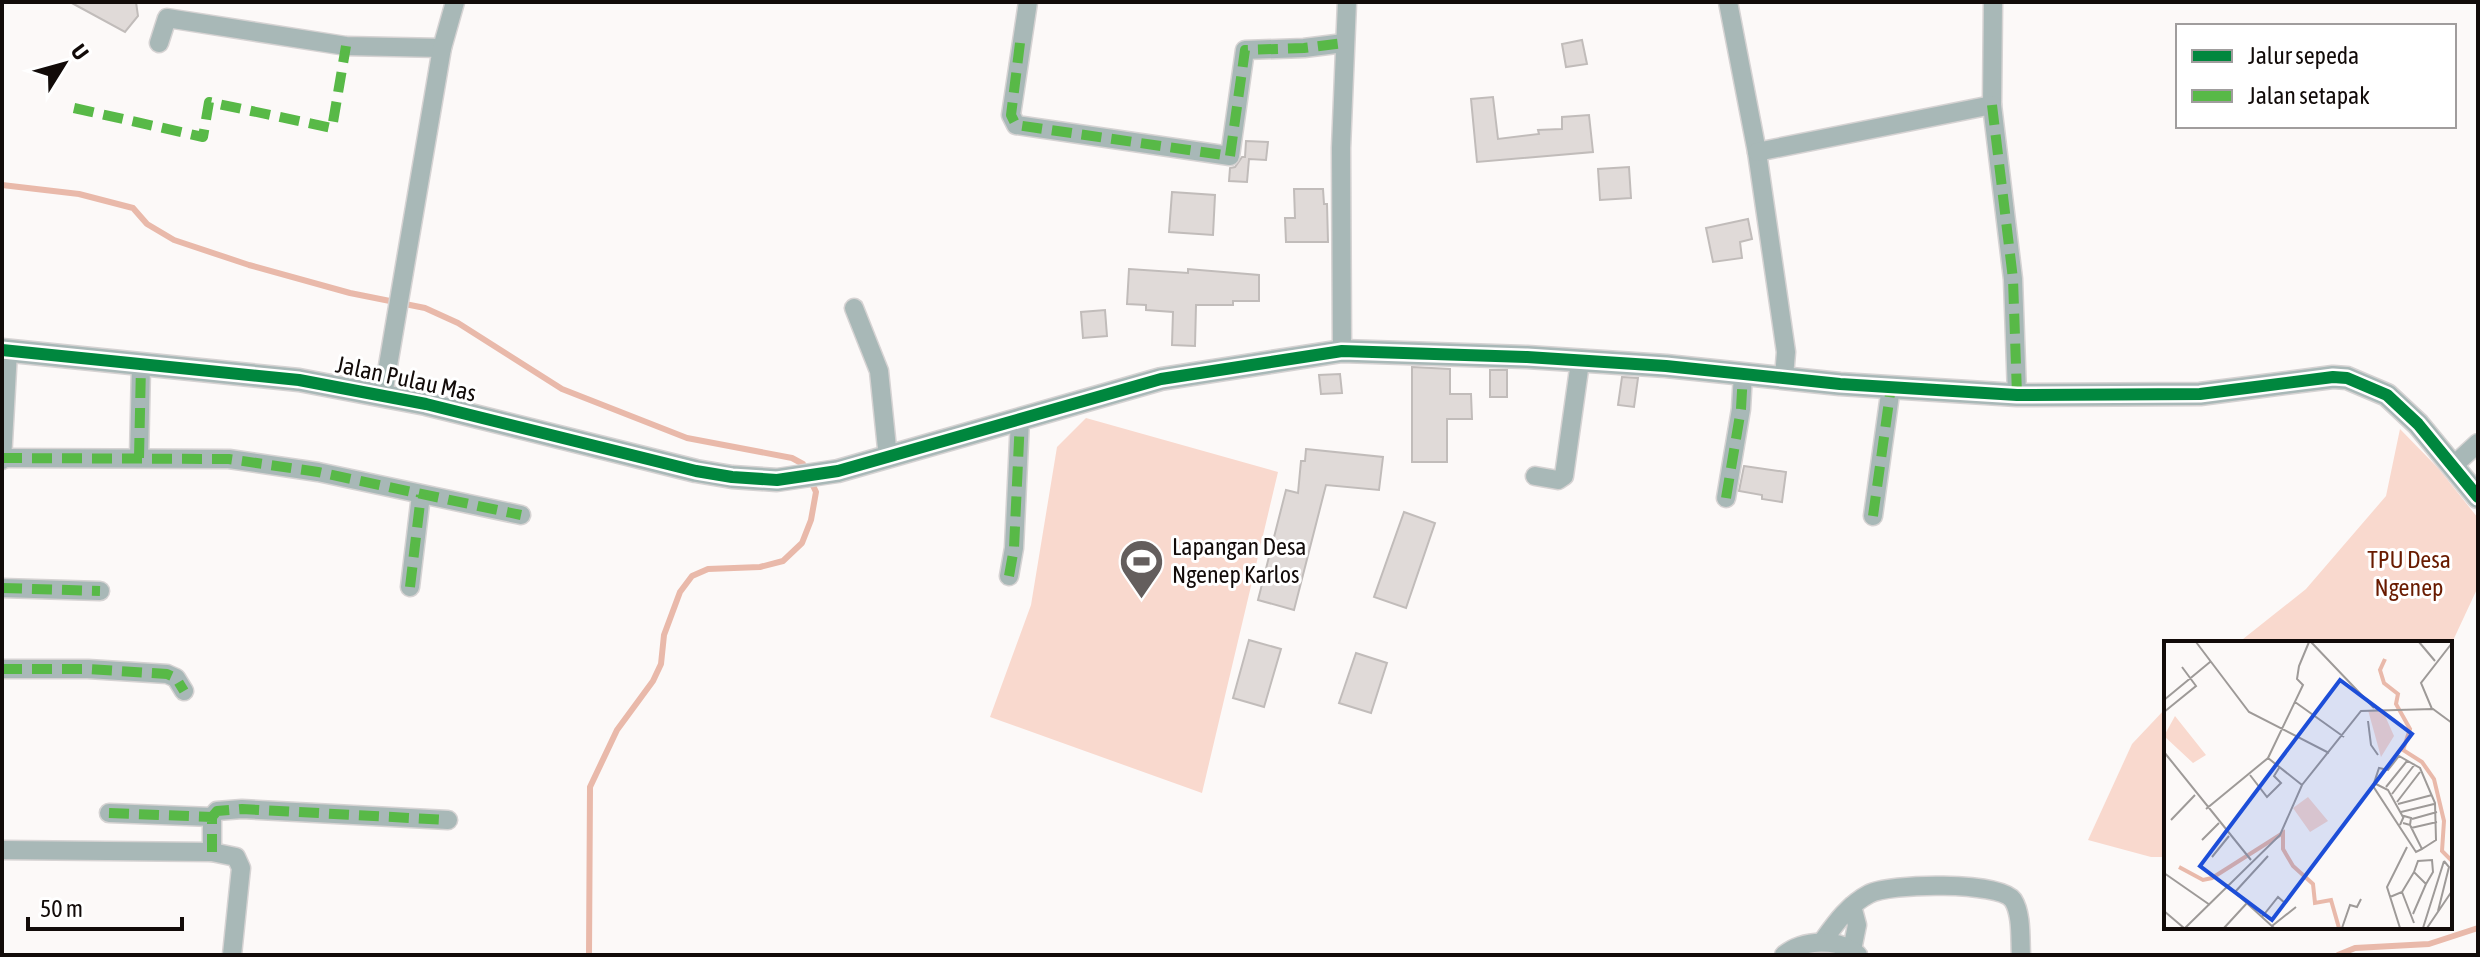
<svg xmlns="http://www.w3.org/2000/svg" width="2480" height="957" font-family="'Asap Condensed',sans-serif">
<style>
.green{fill:#f9d9ce}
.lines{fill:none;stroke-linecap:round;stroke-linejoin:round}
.stream{stroke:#e9b9aa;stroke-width:6}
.building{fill:#e0dad8;stroke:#c1bcba;stroke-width:2}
.minor-casing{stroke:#d6d3d3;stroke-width:21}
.tertiary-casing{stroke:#d6d3d3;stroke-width:25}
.minor{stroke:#a8b8b7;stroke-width:18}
.tertiary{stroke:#a8b8b7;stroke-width:22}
.quiet{stroke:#58b947;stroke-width:10;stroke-dasharray:20 10;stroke-linecap:butt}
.cycleway-casing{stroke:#fff;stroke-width:17}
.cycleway{stroke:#00873e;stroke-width:12}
.labels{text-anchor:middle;stroke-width:6;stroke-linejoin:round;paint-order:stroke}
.street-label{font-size:24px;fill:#120b09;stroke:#fff}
.poi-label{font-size:24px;fill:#120b09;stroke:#fff;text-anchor:start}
.park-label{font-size:24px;fill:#691b00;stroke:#fff}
.inset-river{fill:none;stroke:#e9b9aa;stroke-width:4}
.inset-road{fill:none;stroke:#9e9a98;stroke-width:2}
.view{fill:#1d4ed8;fill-opacity:0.15;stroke:#1d4ed8;stroke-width:4}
.inset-edge{fill:none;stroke:#120b09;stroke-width:4}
</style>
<rect width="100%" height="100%" fill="#fcf9f8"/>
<!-- green -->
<g class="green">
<polygon points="1086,418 1278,472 1202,793 990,717 1031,605 1057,447"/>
<polygon points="2400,429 2438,468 2478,518 2478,587 2450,647 2450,643 2238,643 2306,589 2386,496"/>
<polygon points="2166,708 2166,857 2151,857 2088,840 2132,744"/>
</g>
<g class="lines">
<!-- stream -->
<g class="stream">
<polyline points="2,185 79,194 133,208 147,224 174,240 249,265 350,293 425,308 458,323 562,389 687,438 792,458 803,464 816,492 811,520 802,543 783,561 760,567 708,569 692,576 680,592 664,635 661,664 653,681 617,730 590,787 589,955"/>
<polyline points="2338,955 2355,948 2429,944 2478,928"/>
</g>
</g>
<!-- building -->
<g class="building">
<polygon points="70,2 136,2 138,16 125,32"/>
<polygon points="1582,40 1587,64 1566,67 1562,44"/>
<polygon points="1493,97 1498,139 1539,134 1538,130 1562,129 1562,117 1589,115 1593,152 1477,162 1471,99"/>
<polygon points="1246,141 1268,142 1266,160 1249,159 1247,182 1229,181 1230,168 1235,167 1242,157 1245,157"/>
<polygon points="1629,167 1631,198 1600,200 1598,169"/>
<polygon points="1294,189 1323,189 1324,204 1327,204 1328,242 1286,242 1285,218 1295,218"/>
<polygon points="1172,192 1215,195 1213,235 1169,232"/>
<polygon points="1748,219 1752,239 1740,242 1742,258 1713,262 1706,228"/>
<polygon points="1129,269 1188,273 1188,269 1259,275 1259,301 1233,301 1233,305 1196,305 1195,346 1172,345 1173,312 1146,310 1146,305 1127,304"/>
<polygon points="1105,310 1107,336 1083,338 1081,312"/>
<polygon points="1412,367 1450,369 1450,394 1471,394 1472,419 1447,419 1447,462 1412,462"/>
<rect x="1490" y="370" width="17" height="27"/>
<polygon points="1340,374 1342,393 1321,394 1319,375"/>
<polygon points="1622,377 1638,378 1634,407 1618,405"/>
<polygon points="1306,449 1383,457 1379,490 1326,485 1294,610 1258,600 1286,490 1298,493 1301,461 1305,461"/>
<polygon points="1744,466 1786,472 1782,502 1762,499 1762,495 1739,491"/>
<polygon points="1404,512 1435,523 1406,608 1374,597"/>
<polygon points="1249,640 1281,649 1264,707 1233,698"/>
<polygon points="1356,653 1387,663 1371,713 1339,703"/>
</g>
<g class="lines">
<defs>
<g id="minor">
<polyline points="1028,2 1011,115 1016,125 1230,156 1245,50 1304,48 1344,43"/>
<polyline points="1728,2 1757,152 1786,352 1784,377"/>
<polyline points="1993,2 1992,105 2013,279 2017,395"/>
<polyline points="159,43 167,18 346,46 442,48"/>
<polyline points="1757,152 1992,105"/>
<polyline points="854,308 879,371 888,458"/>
<polyline points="1342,351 1341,148 1347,2"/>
<polyline points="383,395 442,48 455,2"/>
<polyline points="2,458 229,459 318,472 521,515"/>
<polyline points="139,458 141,365"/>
<polyline points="2,460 8,351"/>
<polyline points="2454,465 2478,443"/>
<polyline points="1535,476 1558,480 1564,476 1580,362"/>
<polyline points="1726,498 1741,409 1743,373"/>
<polyline points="1873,516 1891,387"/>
<polyline points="1009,576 1014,548 1020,419"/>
<polyline points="410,587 421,495"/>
<polyline points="2,588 100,591"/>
<polyline points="2,669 88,669 167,674 176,678 184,691"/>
<polyline points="109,813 212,817 212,852"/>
<polyline points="212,817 217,811 242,809 448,820"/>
<polyline points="2,850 212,852 236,857 241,868 232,955"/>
<polyline points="1852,906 1857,925 1852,950"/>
<path d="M1822,942C1835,924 1848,905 1869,894C1889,883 1999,881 2013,900C2022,914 2020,939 2021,955"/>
<path d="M1784,955C1803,939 1839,938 1858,955"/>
</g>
<polyline id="tertiary" points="2,350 299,380 426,404 696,471 732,477 777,480 838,471 1161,379 1342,351 1527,357 1666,366 1840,384 2017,395 2200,394 2333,377 2347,378 2387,395 2418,424 2478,497"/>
</defs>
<!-- minor casing -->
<use href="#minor" class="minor-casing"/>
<!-- tertiary casing -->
<use href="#tertiary" class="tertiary-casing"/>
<!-- minor -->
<use href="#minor" class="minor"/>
<!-- tertiary -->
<use href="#tertiary" class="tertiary"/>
<!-- quiet -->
<g class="quiet">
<polyline points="1020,43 1011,115 1016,125 1230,156 1245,50 1304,48 1344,43"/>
<polyline points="1992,105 2013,279 2017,395"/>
<polyline points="74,108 203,137 209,102 332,128 346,46"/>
<polyline points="2,458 229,459 318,472 521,515"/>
<polyline points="139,458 141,365"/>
<polyline points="1726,498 1741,409 1743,373"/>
<polyline points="1873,516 1891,387"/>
<polyline points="1009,576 1014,548 1020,419"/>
<polyline points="410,587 421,495"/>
<polyline points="2,588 100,591"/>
<polyline points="2,669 88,669 167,674 176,678 184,691"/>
<polyline points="109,813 212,817 212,852"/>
<polyline points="212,817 217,811 242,809 448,820"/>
</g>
<defs>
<polyline id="cycleway" points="2,350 299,380 426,404 696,471 732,477 777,480 838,471 1161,379 1342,351 1527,357 1666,366 1840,384 2017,395 2200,394 2333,377 2347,378 2387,395 2418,424 2478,497"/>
</defs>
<!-- cycleway casing -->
<use href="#cycleway" class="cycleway-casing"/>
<!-- cycleway -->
<use href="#cycleway" class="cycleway"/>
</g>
<!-- icons -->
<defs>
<symbol id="stadium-pin" viewBox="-11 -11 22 30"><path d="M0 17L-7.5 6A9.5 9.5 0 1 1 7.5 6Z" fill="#645e5d" stroke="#fff"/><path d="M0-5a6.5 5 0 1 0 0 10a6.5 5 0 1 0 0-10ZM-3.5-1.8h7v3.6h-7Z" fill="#fff"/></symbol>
</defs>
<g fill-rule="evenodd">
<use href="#stadium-pin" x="1116" y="536" width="51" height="69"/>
</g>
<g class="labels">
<!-- street labels -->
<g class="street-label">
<text transform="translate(406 379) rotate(12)" y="8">Jalan Pulau Mas</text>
</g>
<!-- poi labels -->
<g class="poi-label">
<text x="1172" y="555">Lapangan Desa<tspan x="1172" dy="28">Ngenep Karlos</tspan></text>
</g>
<!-- park labels -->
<g class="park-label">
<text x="2409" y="568">TPU Desa<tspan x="2409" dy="28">Ngenep</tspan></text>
</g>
</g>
<!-- overview -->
<g transform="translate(2164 641)">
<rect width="288" height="288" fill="#fcf9f8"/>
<path d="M218,68L230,95L217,116L204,69ZM11,75L42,114L29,122L0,95ZM144,156L164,180L146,191L129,167Z" fill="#f9d9ce"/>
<path class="inset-river" d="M221,18L216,29L220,42L234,53L232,63L246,88L239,109L258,121L270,138L280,180L278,210L288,220M15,226L39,239L48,237L119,192V208L129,225L149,243L151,262L167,259L175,287"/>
<path class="inset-road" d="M32,1L85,71L165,112M147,1L210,67M255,1L271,20M0,59L46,21M131,61L180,96M268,68L257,42L288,2M0,71L32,45L18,26M204,80L207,104L214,114M0,111L87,219M104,117L138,144M86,134L103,156L117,142L110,135L115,127M210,142L224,149L239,176M222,146L243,120M228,153L251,123M233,161L256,131M234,163L268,154M42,168L104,117L139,44L133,38L135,25L145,1M237,171L270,163M248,178L273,171M7,179L31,154M236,184L240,175L247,177L246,184L239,182M246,184L258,208L252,211L209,145L215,127L224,129L235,115L256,127L271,162L272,199L258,208M247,187L273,181M38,199L55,182M48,216L65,195M250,231L254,220L268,219L269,231L262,243M0,232L46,264M63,244L110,287M71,251L104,215M238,251L250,282M226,256L238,251L250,231L262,243L249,273M0,270L20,287M274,270L285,226L280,220M98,276L114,256L122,263M108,285L132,266M21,287L116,194L138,144L197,70L269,68L288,82M60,287L83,262M178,287L186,264L193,266L197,258M236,287L223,246L243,206M259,287L280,220M263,287L288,250"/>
<path class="view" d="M176,39L248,93L108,279L36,225Z"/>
<rect width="288" height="288" class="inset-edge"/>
</g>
<!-- border -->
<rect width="2480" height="957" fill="none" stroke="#120b09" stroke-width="8"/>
<!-- legend -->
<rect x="2176" y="24" width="280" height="104" fill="#ffffff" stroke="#a09d9d" stroke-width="2"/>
<rect x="2192" y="50" width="40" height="12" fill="#00873e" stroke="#a09d9d" stroke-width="2"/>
<text x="2248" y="64" font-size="24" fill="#120b09">Jalur sepeda</text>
<rect x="2192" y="90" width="40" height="12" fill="#58b947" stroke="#a09d9d" stroke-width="2"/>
<text x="2248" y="104" font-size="24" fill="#120b09">Jalan setapak</text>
<!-- north arrow -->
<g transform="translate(64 64) rotate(53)" stroke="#ffffff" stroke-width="6" paint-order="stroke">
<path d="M0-6L14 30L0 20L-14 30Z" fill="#120b09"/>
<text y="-12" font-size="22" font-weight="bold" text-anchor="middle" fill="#120b09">U</text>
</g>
<!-- scale -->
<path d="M28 917v12h154v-12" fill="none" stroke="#120b09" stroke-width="4"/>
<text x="40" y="917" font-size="24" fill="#120b09" stroke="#ffffff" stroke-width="6" paint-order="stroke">50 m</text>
</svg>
